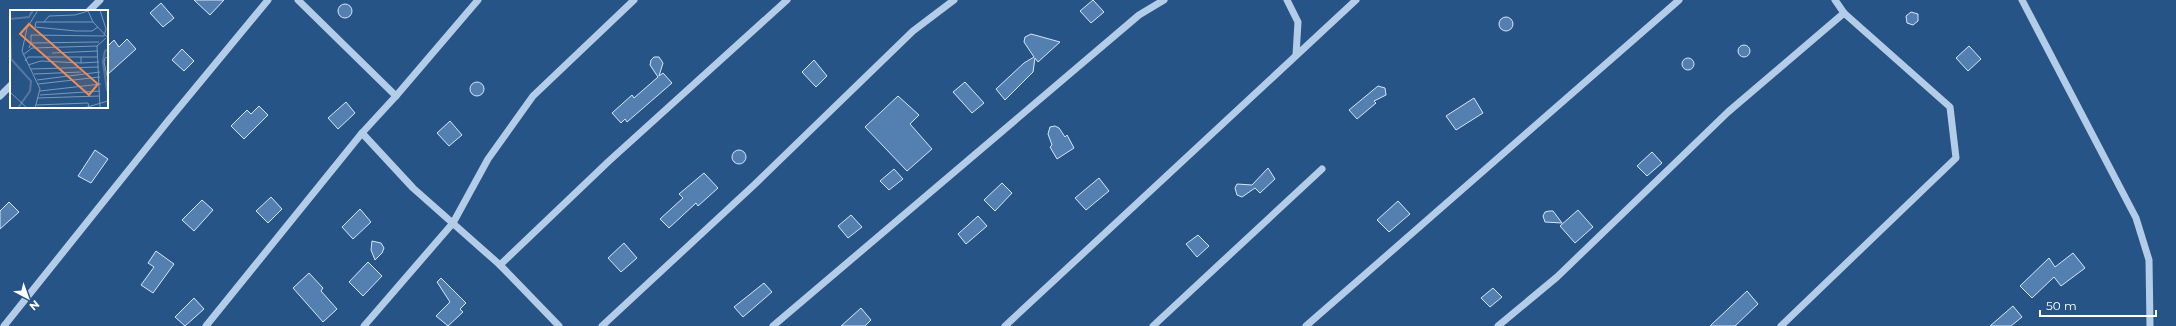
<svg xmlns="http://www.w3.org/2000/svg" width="2176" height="326" font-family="Montserrat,sans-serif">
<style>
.building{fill:#5480b1;stroke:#d7e6f7}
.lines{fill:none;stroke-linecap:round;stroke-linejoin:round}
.minor{stroke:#b3cde8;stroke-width:7}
.inset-river{fill:none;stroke:#59779b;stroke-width:2}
.inset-road{fill:none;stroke:#7d98b7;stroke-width:1}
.view{fill:#ef8b55;fill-opacity:0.15;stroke:#ef8b55;stroke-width:2}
.inset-edge{fill:none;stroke:#fff;stroke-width:2}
</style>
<rect width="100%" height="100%" fill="#275487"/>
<!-- building -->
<g class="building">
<polygon points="194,0 224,0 210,15"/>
<polygon points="1093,0 1104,12 1091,23 1080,11"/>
<polygon points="161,3 174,18 163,27 150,13"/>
<circle cx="345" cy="11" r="7"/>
<polygon points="1911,12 1918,14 1918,21 1913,25 1907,23 1906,16"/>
<circle cx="1506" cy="24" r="7"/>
<polygon points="1031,34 1060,42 1038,62 1035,58 1033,72 1005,100 996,89 1024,63 1034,57 1024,42 1025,37"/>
<polygon points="127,39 136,49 107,75 107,47 114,40 119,47"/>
<circle cx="1744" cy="51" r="6"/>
<polygon points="1969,46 1981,59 1968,71 1956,58"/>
<polygon points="182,49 194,61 184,71 172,60"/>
<polygon points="654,57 659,57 663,63 659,76 663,73 672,83 627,122 625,119 621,123 612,113 632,95 634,98 658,77 650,65 651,60"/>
<circle cx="1688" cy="64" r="6"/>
<polygon points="814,60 827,76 816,87 802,72"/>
<polygon points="965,82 984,103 972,113 953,92"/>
<circle cx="477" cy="89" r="7"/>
<polygon points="1378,86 1385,88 1386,95 1374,101 1376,103 1357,119 1349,110"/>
<polygon points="898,96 919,115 910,124 932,149 907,171 865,127"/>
<polygon points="1474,98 1483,113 1456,130 1446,116"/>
<polygon points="346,102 355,113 338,129 328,118"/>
<polygon points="259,106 268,115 244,139 231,126 247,110 251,114"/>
<polygon points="450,121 462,135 449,146 437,133"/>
<polygon points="1055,126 1059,128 1065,137 1067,135 1074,148 1057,159 1050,147 1052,145 1048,134 1050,127"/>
<polygon points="95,150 108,159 91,183 78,176"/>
<circle cx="739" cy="157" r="7"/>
<polygon points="1652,152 1662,163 1647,176 1637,166"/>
<polygon points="1268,168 1275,179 1260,193 1255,188 1242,197 1237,195 1235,188 1237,184 1252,185"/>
<polygon points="894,169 903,179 889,190 880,181"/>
<polygon points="704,173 718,188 698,206 696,203 669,228 660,219 683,198 679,194"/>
<polygon points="1099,178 1109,191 1086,210 1075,198"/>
<polygon points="1002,183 1012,193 995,211 984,200"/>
<polygon points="271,197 282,209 268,223 256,211"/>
<polygon points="202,200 213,210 194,231 182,220"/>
<polygon points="1398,201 1410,214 1389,232 1377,220"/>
<polygon points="9,202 19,212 0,229 0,211"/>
<polygon points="360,209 371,222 353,239 342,227"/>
<polygon points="1578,210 1593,227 1575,243 1560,226"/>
<polygon points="1549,211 1553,211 1562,223 1545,222 1543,216 1545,212"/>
<polygon points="851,215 862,227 848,238 838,226"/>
<polygon points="978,216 987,226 966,244 958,234"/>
<polygon points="1198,235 1209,246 1197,257 1186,244"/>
<polygon points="372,241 381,243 384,248 382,253 375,260 371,250"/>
<polygon points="624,243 637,258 621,272 608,258"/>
<polygon points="156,251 174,264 153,293 141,285 154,267 148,263"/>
<polygon points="2073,253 2085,268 2061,286 2054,277 2032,298 2020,286 2049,258 2055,267"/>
<polygon points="368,262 382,276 363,296 349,282"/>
<polygon points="309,273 323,288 321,291 337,309 323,322 293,288"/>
<polygon points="441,278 466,303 460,309 463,312 448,326 436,316 450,302 437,282"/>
<polygon points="764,283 772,292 743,317 734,307"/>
<polygon points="1493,288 1502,297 1490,307 1481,298"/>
<polygon points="1747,291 1758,304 1735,326 1710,326"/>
<polygon points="194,298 204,309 185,326 175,317"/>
<polygon points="2013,306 2022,317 2011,326 1990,326"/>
<polygon points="861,308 871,320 865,326 841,326"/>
</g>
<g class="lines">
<!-- minor -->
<g class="minor">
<polyline points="298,0 396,96"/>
<polyline points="1287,0 1298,22 1296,55"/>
<polyline points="2022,0 2136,218 2149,260 2150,326"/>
<polyline points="89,11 100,0"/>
<polyline points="0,96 11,85"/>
<polyline points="362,133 413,188 500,265 559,326"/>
<polyline points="500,265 609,161 787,0"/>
<polyline points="4,326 168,121 268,0"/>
<polyline points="206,326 362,133 396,96 478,0"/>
<polyline points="364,326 453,223 488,159 533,96 634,0"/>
<polyline points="602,326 754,185 913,31 954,0"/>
<polyline points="773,326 1139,15 1164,0"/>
<polyline points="1005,326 1356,0"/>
<polyline points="1153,326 1322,169"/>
<polyline points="1306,326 1679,0"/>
<polyline points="1498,326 1557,277 1728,112 1844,13 1835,0"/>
<polyline points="1781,326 1956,158 1950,107 1844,13"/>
</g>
</g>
<!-- overview -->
<g transform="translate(10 10)">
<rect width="98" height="98" fill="#275487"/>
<path class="inset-river" d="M0,9L19,7L23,0M0,21L1,49L21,71L20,81L8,98M97,81L93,51L95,41L98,39"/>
<path class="inset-road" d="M78,1L83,12L98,28M34,12L39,6L65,5L78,1M83,12H26L25,17L66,21H82L88,17M21,33V25L94,26L96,19L90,0M19,38L21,33L89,32M42,43L88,41M13,45L22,38L87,36M71,47H88M98,47L95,48L94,52L98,70M15,51L18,47H71V53L31,51L18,55M71,53L89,52M21,59L89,57M24,64L71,62M27,70L90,62M28,74L90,67M30,81L91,74M0,82L17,98M30,85L90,81M27,88L90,86M26,95L78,93L79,97M25,98L30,79L12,41L17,18L28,0M74,98L98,91M90,98L87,36L96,28"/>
<path class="view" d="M19,14L88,74L79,85L10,24Z"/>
<rect width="98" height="98" class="inset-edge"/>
</g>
<!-- north arrow -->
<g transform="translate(28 298) rotate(139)" stroke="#275487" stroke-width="3" paint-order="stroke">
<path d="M0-3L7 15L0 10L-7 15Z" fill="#ffffff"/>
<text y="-6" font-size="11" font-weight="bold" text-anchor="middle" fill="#ffffff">N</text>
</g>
<!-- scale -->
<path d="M2040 310v6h116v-6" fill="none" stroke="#ffffff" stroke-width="2"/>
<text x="2046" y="310" font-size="12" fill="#ffffff" stroke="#275487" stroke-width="3" paint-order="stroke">50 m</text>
</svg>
